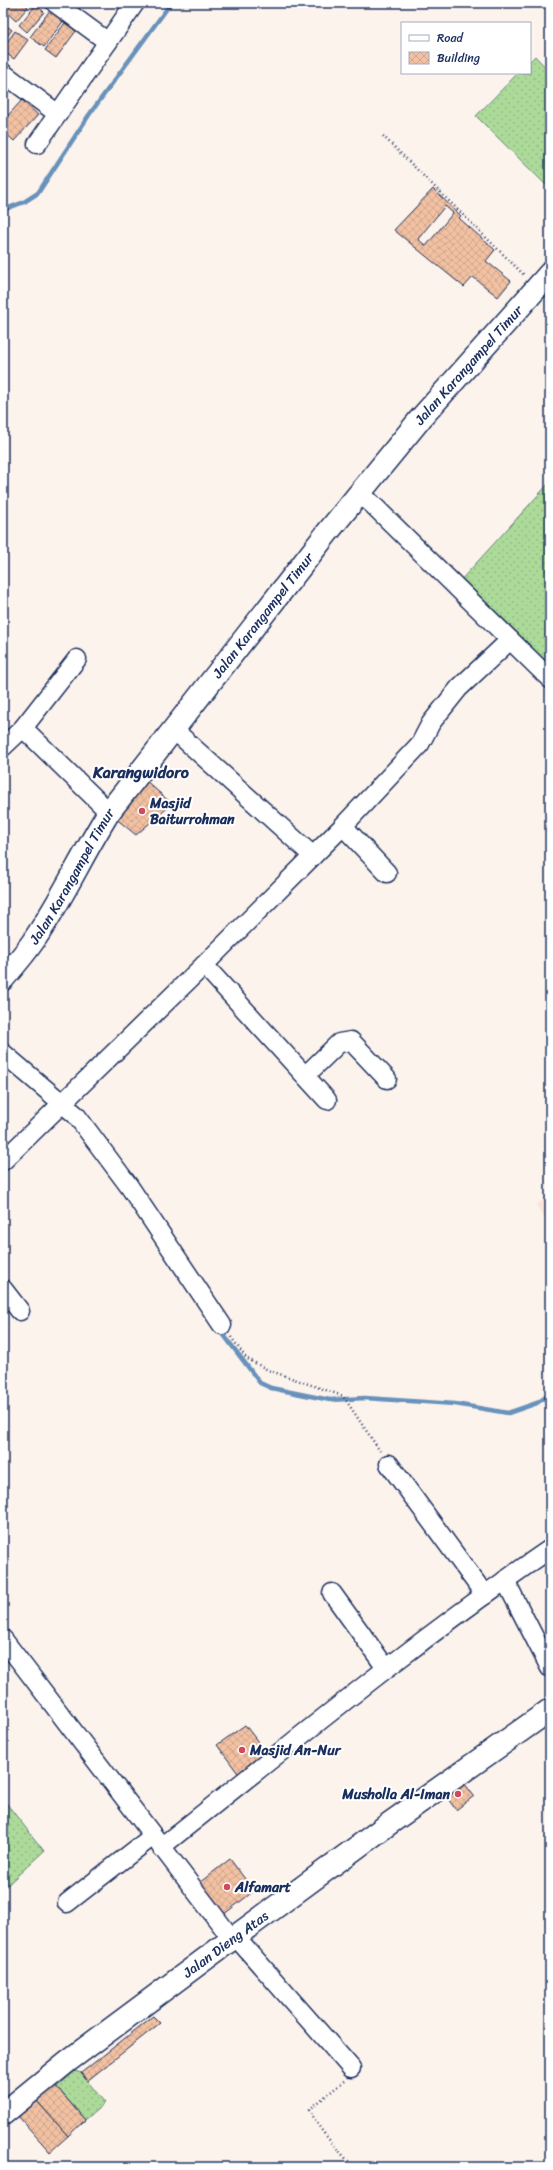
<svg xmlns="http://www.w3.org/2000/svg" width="553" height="2170" font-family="Sriracha,sans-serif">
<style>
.built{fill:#f9e4d6}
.grass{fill:url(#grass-dots);stroke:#64847c}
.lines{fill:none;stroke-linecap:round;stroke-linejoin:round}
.stream{stroke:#6791bb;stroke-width:4.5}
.building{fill:url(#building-cross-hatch);stroke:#1b2f5e;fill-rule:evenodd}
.minor-casing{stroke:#1b2f5e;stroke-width:21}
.tertiary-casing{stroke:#1b2f5e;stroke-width:25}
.path{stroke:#1b2f5e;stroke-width:2.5;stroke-dasharray:1 3;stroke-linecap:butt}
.minor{stroke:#fff;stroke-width:18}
.tertiary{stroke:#fff;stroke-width:22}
.poi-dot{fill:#d1495b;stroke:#fff;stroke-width:1.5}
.labels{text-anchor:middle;stroke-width:4;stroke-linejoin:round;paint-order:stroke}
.street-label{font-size:14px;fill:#1b2f5e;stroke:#fff}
.poi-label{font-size:14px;font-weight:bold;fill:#1b2f5e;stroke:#fff;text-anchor:start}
.quarter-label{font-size:16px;font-weight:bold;fill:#1b2f5e;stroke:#fff}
</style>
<defs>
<pattern id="grass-dots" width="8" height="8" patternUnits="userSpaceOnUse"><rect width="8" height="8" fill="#acda99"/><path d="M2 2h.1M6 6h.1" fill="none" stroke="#93bb86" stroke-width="1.8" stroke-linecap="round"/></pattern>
<pattern id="building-cross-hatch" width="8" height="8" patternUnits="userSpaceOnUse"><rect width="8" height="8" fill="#f2c1a2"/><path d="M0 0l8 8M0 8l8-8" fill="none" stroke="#cfa68e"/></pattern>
</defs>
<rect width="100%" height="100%" fill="#fcf3ec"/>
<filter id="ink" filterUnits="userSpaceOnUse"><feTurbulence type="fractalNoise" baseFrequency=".025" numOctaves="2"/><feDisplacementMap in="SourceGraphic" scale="8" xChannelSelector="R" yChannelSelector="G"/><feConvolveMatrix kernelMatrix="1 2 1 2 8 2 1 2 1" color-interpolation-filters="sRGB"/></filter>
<g filter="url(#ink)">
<!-- built -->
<polygon class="built" points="550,1196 550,1226 536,1205"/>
<!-- grass -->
<g class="grass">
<polygon points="535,56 550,72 550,189 476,116 518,73 530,73 530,61"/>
<polygon points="550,482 550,672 459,582"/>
<polygon points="3,1799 44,1851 3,1889"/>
<polygon points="75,2071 81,2073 105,2103 85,2120 57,2087"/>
</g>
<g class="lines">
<!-- stream -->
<g class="stream">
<polyline points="3,210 24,202 38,193 89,115 171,3"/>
<polyline points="220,1330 260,1383 271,1388 330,1400 365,1398 455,1404 508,1413 537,1403 550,1394"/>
</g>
</g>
<!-- building -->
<g class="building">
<polygon points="9,3 24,3 28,7 16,21 3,9"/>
<polygon points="36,5 44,12 27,32 19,25"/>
<polygon points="51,9 64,20 44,47 30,37"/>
<polygon points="3,23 12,30 3,41"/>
<polygon points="65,23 76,31 56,58 45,50"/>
<polygon points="15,31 28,40 14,59 3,51 3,48"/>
<polygon points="22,100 38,115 14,141 3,131 3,121"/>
<path d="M433,189L461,216L459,218L495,250L486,261L511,281L498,297L473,277L464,287L394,230ZM445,206L453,213L426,246L418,239Z"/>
<polygon points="143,778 172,804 136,835 114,817"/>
<polygon points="245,1725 268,1755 240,1776 217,1745"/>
<polygon points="461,1779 474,1796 456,1810 443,1792"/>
<polygon points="230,1859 254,1891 223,1915 199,1883"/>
<polygon points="153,2016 160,2023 87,2081 81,2073"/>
<polygon points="53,2083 85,2120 68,2136 35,2099"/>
<polygon points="35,2099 68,2136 50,2152 17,2115"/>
</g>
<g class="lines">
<defs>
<g id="minor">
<polyline points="55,3 108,42"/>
<polyline points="3,73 58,114"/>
<polyline points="37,144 135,3"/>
<polyline points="359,494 371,503 550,679"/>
<polyline points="23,728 109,812"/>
<polyline points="174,730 313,856"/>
<polyline points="3,747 23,728 77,659"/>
<polyline points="343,826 387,873"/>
<polyline points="204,965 327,1100"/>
<polyline points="3,1053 76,1115 129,1186 222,1325"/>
<polyline points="305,1076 339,1043 351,1041 387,1079"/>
<polyline points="3,1161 204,965 343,826 420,744 431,723 459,688 510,640"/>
<polyline points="3,1289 20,1311"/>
<polyline points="389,1464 485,1595"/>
<polyline points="505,1580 550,1668"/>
<polyline points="332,1593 386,1668"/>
<polyline points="3,1639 232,1939"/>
<path d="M161,1847C289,1746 415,1641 550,1549"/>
<polyline points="67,1903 153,1836"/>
<polyline points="236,1937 351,2068"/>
</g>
<g id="tertiary">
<path id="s1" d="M3,979C13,967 23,956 32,943C61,902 82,855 109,812L327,533L421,418L550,273"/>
<path id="s2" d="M3,2114L68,2061L232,1939L390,1823L550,1710"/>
</g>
</defs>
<!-- minor casing -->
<use href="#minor" class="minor-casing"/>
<!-- tertiary casing -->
<use href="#tertiary" class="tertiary-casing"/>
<!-- path -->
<g class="path">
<polyline points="383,136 524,275"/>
<polyline points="231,1337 246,1358 268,1370 343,1396 380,1451"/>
<path d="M344,2081L310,2109C316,2128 340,2152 354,2167"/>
</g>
<!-- minor -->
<use href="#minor" class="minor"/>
<!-- tertiary -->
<use href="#tertiary" class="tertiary"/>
</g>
</g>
<!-- markers -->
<g class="poi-dot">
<circle cx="142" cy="811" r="4"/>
<circle cx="242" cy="1750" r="4"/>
<circle cx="458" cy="1794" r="4"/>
<circle cx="227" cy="1887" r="4"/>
</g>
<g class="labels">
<!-- street labels -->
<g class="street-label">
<text dy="5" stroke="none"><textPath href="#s1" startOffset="772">Jalan Karangampel Timur</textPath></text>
<text dy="5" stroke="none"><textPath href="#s1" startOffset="448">Jalan Karangampel Timur</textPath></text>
<text dy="5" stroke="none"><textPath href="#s1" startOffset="124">Jalan Karangampel Timur</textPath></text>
<text dy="5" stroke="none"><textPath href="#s2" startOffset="280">Jalan Dieng Atas</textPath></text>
</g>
<!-- poi labels -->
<g class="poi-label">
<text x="150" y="808">Masjid<tspan x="150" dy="16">Baiturrohman</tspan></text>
<text x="250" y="1755">Masjid An-Nur</text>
<text x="450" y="1799" text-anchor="end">Musholla Al-Iman</text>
<text x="235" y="1892">Alfamart</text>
</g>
<!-- quarter labels -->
<g class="quarter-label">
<text x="141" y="778">Karangwidoro</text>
</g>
</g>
<!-- margin -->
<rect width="553" height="2170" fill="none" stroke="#fff" stroke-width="16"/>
<rect x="8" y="8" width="537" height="2154" fill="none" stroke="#1b2f5e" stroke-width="1.5" filter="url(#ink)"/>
<!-- legend -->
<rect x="401" y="22" width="130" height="52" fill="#ffffff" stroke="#a4acbf"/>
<rect x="409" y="35" width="20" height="6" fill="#ffffff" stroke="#a4acbf"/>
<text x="437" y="42" font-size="12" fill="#1b2f5e">Road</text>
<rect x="409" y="52" width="20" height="12" fill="url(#building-cross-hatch)" stroke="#a4acbf"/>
<text x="437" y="62" font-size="12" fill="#1b2f5e">Building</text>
</svg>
